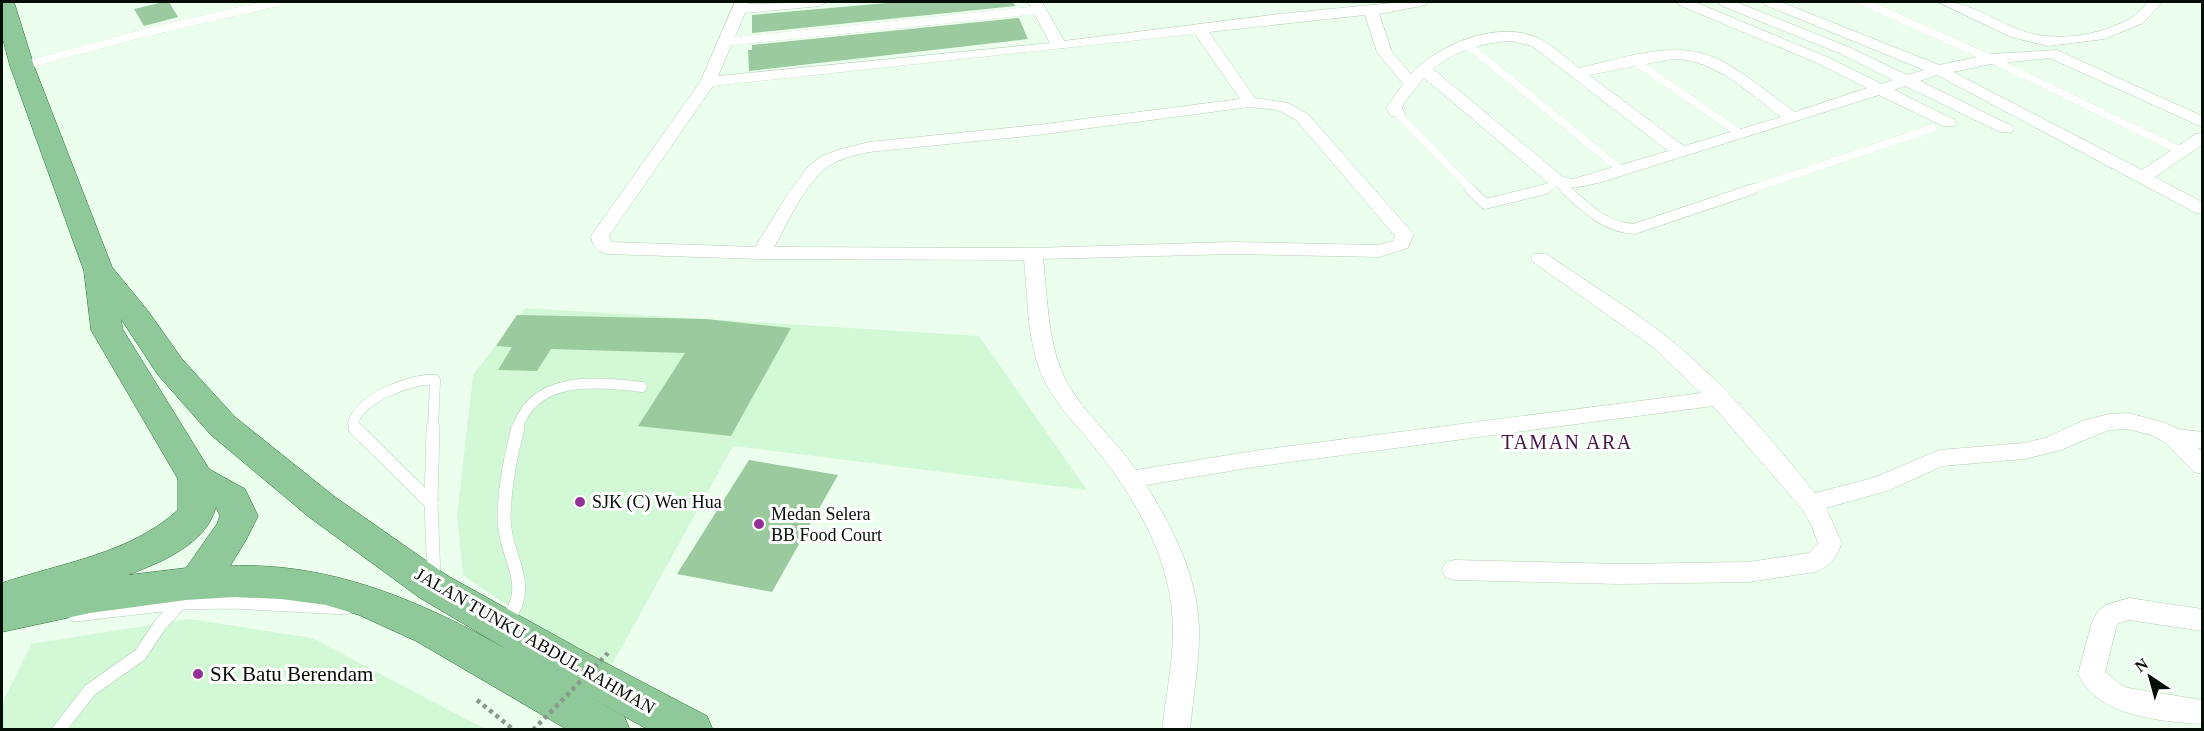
<svg xmlns="http://www.w3.org/2000/svg" width="2204" height="731" font-family="'Times New Roman',serif">
<style>
.built{fill:#d3f8d6}
.building{fill:#9aca9e}
.lines{fill:none;stroke-linecap:round;stroke-linejoin:round}
.lane-far2-casing{stroke:#b2cfb5;stroke-width:8}
.lane-far1-casing{stroke:#b2cfb5;stroke-width:11}
.lane-casing{stroke:#b2cfb5;stroke-width:14}
.street-casing{stroke:#b2cfb5;stroke-width:1}
.primary-casing{stroke:#2e6f39;stroke-width:1}
.path{stroke:#8b998c;stroke-width:4.5;stroke-dasharray:4 4;stroke-linecap:butt}
.lane-far2{stroke:#fff;stroke-width:8}
.lane-far1{stroke:#fff;stroke-width:10}
.lane{stroke:#fff;stroke-width:13}
.street{fill:#fff;fill-rule:evenodd}
.primary{fill:#8fc899;fill-rule:evenodd}
.path-bridge{stroke:#8b998c;stroke-width:4.5;stroke-dasharray:4 4;stroke-linecap:butt}
.poi-dot{fill:#942f95;stroke:#fff;stroke-width:2}
.labels{text-anchor:middle;stroke-width:6;stroke-linejoin:round;paint-order:stroke}
.poi-label{font-size:18px;fill:#050e06;stroke:#fff;text-anchor:start}
.street-label{font-size:18px;fill:#050e06;stroke:#fff}
.neighbourhood-label{font-size:20px;letter-spacing:1.5px;fill:#451546;stroke:#fff}
.near-poi-label{font-size:21px;fill:#050e06;stroke:#fff;text-anchor:start}
</style>
<rect width="100%" height="100%" fill="#ecfeed"/>
<!-- built -->
<g class="built">
<polygon points="525,308 979,336 1087,490 733,446 607,674 463,575 457,515 473,375"/>
<polygon points="189,619 312,638 485,729 2,729 2,704 31,644"/>
</g>
<!-- building -->
<g class="building">
<polygon points="164,2 169,2 178,17 144,26 134,9"/>
<polygon points="898,2 1013,2 1015,6 752,33 752,15"/>
<polygon points="1019,18 1028,39 749,71 748,50 752,50 752,45"/>
<polygon points="517,315 706,319 791,328 731,436 638,426 685,353 551,349 537,371 498,370 512,347 496,346"/>
<polygon points="749,460 838,475 772,592 677,574"/>
</g>
<g class="lines">
<defs>
<g id="lane-far2">
<polyline points="1863,2 1991,59 2183,152"/>
<polyline points="725,42 1039,10"/>
<polyline points="1468,45 1621,170"/>
<polyline points="1636,62 1741,134"/>
<polyline points="22,66 148,32 278,2"/>
<polyline points="1397,113 1472,190"/>
<polyline points="1543,190 1558,182 1567,190"/>
<polyline points="1749,190 1933,128"/>
</g>
<g id="lane-far1">
<polyline points="1470,189 1485,204 1546,189"/>
<path d="M1565,189C1586,208 1605,227 1634,229L1753,189"/>
<path d="M356,430L353,423C360,398 411,378 435,380L433,430"/>
<path d="M517,430C532,375 598,381 642,387"/>
</g>
<g id="lane">
<polyline points="355,428 431,503"/>
<polyline points="431,503 434,579"/>
<polyline points="431,503 433,428"/>
<polyline points="75,615 180,603 232,602 346,608"/>
<path d="M506,622C535,583 506,562 504,520C504,490 510,458 518,428"/>
<polyline points="59,730 90,690 140,655 160,625 181,602"/>
</g>
<g id="street">
<path d="M735,2H749L748,4L827,2L820,6L745,13L718,76L1050,43L1028,2H1042L1064,41L1279,14L1402,2H1428L1426,5L1421,6L1379,14L1392,52L1411,74C1439,43 1502,18 1542,40C1555,47 1567,59 1579,68C1621,59 1674,39 1715,58C1744,71 1769,94 1795,112L1867,88L1817,63L1679,5L1677,2H1695L1827,57L1882,84L1893,80L1841,54L1720,5L1718,2H1736L1851,48L1907,75L1924,70L1765,5L1763,2H1781L1939,65L1991,54L2057,50L2202,116V127L2050,58L1991,64L1953,72L2142,170L2196,134L2202,133V145L2155,177L2202,202V214L2196,213L1937,75L1920,81L2012,126L2014,129L2012,132H2000L1905,86L1894,90L1955,120L1957,123L1955,126H1943L1879,95L1602,182C1584,186 1570,190 1552,186L1424,78L1404,103L1402,108L1405,113L1403,116H1391L1386,108L1403,84L1377,52L1365,15L1209,32L1255,98L1288,103L1308,114L1411,231L1413,235L1408,248L1379,257L1232,254L1043,259C1048,299 1047,346 1067,382C1083,412 1116,440 1136,470L1260,450L1701,393L1653,347L1533,262L1531,258L1533,254H1547C1586,282 1629,307 1667,337C1722,381 1771,438 1815,493L1876,477L1939,450L2024,443L2045,438L2082,421L2109,414L2128,413L2166,423L2178,429L2202,432V448H2198L2202,452V474L2194,472L2166,443L2151,435L2128,429L2109,430L2058,451L2024,459L1942,466L1890,490L1826,508L1842,543C1836,557 1831,567 1815,572L1749,582L1622,584L1454,580L1445,577L1442,570L1445,563L1454,560L1622,564L1749,562L1809,553L1818,543L1811,524L1802,509L1713,406L1260,466L1146,485C1173,528 1197,575 1199,627C1200,661 1193,696 1190,730H1162C1167,688 1177,645 1171,603C1164,547 1131,493 1096,449C1078,427 1057,406 1044,380C1027,344 1028,299 1024,260L761,259L607,254C596,251 593,247 591,236L700,82ZM1195,34L1240,99L1037,125L869,142L838,150L820,157L808,167L789,192L755,247L611,242L609,236L713,86ZM1512,41L1532,46L1668,151L1573,179L1563,177L1433,69C1455,51 1483,42 1512,41ZM1673,59C1716,59 1748,93 1781,117L1684,146L1589,75ZM1250,107L1278,110L1296,120L1395,236L1393,241L1378,245L1232,242L1033,248L774,247C789,221 804,184 829,166C841,158 855,155 869,152L1037,135Z"/>
<path d="M1938,2C1966,0 1994,20 2020,30C2054,43 2100,36 2131,18C2137,14 2143,7 2148,2H2162L2143,23L2104,39L2048,46L2011,37Z"/>
<path d="M2129,598L2202,609V631L2129,620L2117,624L2105,672L2120,684L2128,688L2202,700V724C2160,721 2098,717 2078,674L2092,622L2098,611L2106,605Z"/>
</g>
<path id="primary" d="M2,2H14L34,66L112,267L148,311L182,359L235,417L335,497L448,576L585,652L707,716L713,730H649L575,689L624,716L630,730H568L416,641L359,615L326,605L281,599L234,597L186,600L90,613L2,632V583C61,563 130,554 178,510V479L91,330L84,271L10,66L2,36ZM121,319L158,375L211,435L309,517L420,598L508,650C421,601 331,562 230,566L246,540L258,516L245,489L209,469L123,330ZM216,507L220,516L217,524L186,568L128,575C161,562 206,545 216,507Z"/>
</defs>
<!-- lane-far2 casing -->
<use href="#lane-far2" class="lane-far2-casing"/>
<!-- lane-far1 casing -->
<use href="#lane-far1" class="lane-far1-casing"/>
<!-- lane casing -->
<use href="#lane" class="lane-casing"/>
<!-- street casing -->
<use href="#street" class="street-casing"/>
<!-- primary casing -->
<use href="#primary" class="primary-casing"/>
<!-- path -->
<polyline class="path" points="477,700 514,730"/>
<!-- lane-far2 -->
<use href="#lane-far2" class="lane-far2"/>
<!-- lane-far1 -->
<use href="#lane-far1" class="lane-far1"/>
<!-- lane -->
<use href="#lane" class="lane"/>
<!-- street -->
<use href="#street" class="street"/>
<!-- primary -->
<use href="#primary" class="primary"/>
<!-- path-bridge -->
<polyline class="path-bridge" points="533,730 608,653"/>
</g>
<!-- markers -->
<g class="poi-dot">
<circle cx="580" cy="502" r="6"/>
<circle cx="759" cy="524" r="6"/>
<circle cx="198" cy="674" r="6"/>
</g>
<g class="labels">
<!-- poi labels -->
<g class="poi-label">
<text x="592" y="508">SJK (C) Wen Hua</text>
<text x="771" y="520">Medan Selera<tspan x="771" dy="21">BB Food Court</tspan></text>
</g>
<!-- street labels -->
<g class="street-label">
<text transform="translate(535 641) rotate(30)" y="6">JALAN TUNKU ABDUL RAHMAN</text>
</g>
<!-- neighbourhood labels -->
<g class="neighbourhood-label">
<text x="1567" y="449">TAMAN ARA</text>
</g>
<!-- near-poi labels -->
<g class="near-poi-label">
<text x="210" y="681">SK Batu Berendam</text>
</g>
</g>
<!-- border -->
<rect width="2204" height="731" fill="none" stroke="#050e06" stroke-width="6"/>
<!-- north arrow -->
<g transform="translate(2150 677) rotate(324)" stroke="#ffffff" stroke-width="4.5" paint-order="stroke">
<path d="M0-4.5L10 22L0 15L-10 22Z" fill="#050e06"/>
<text y="-9" font-size="16" font-weight="bold" text-anchor="middle" fill="#050e06">N</text>
</g>
</svg>
